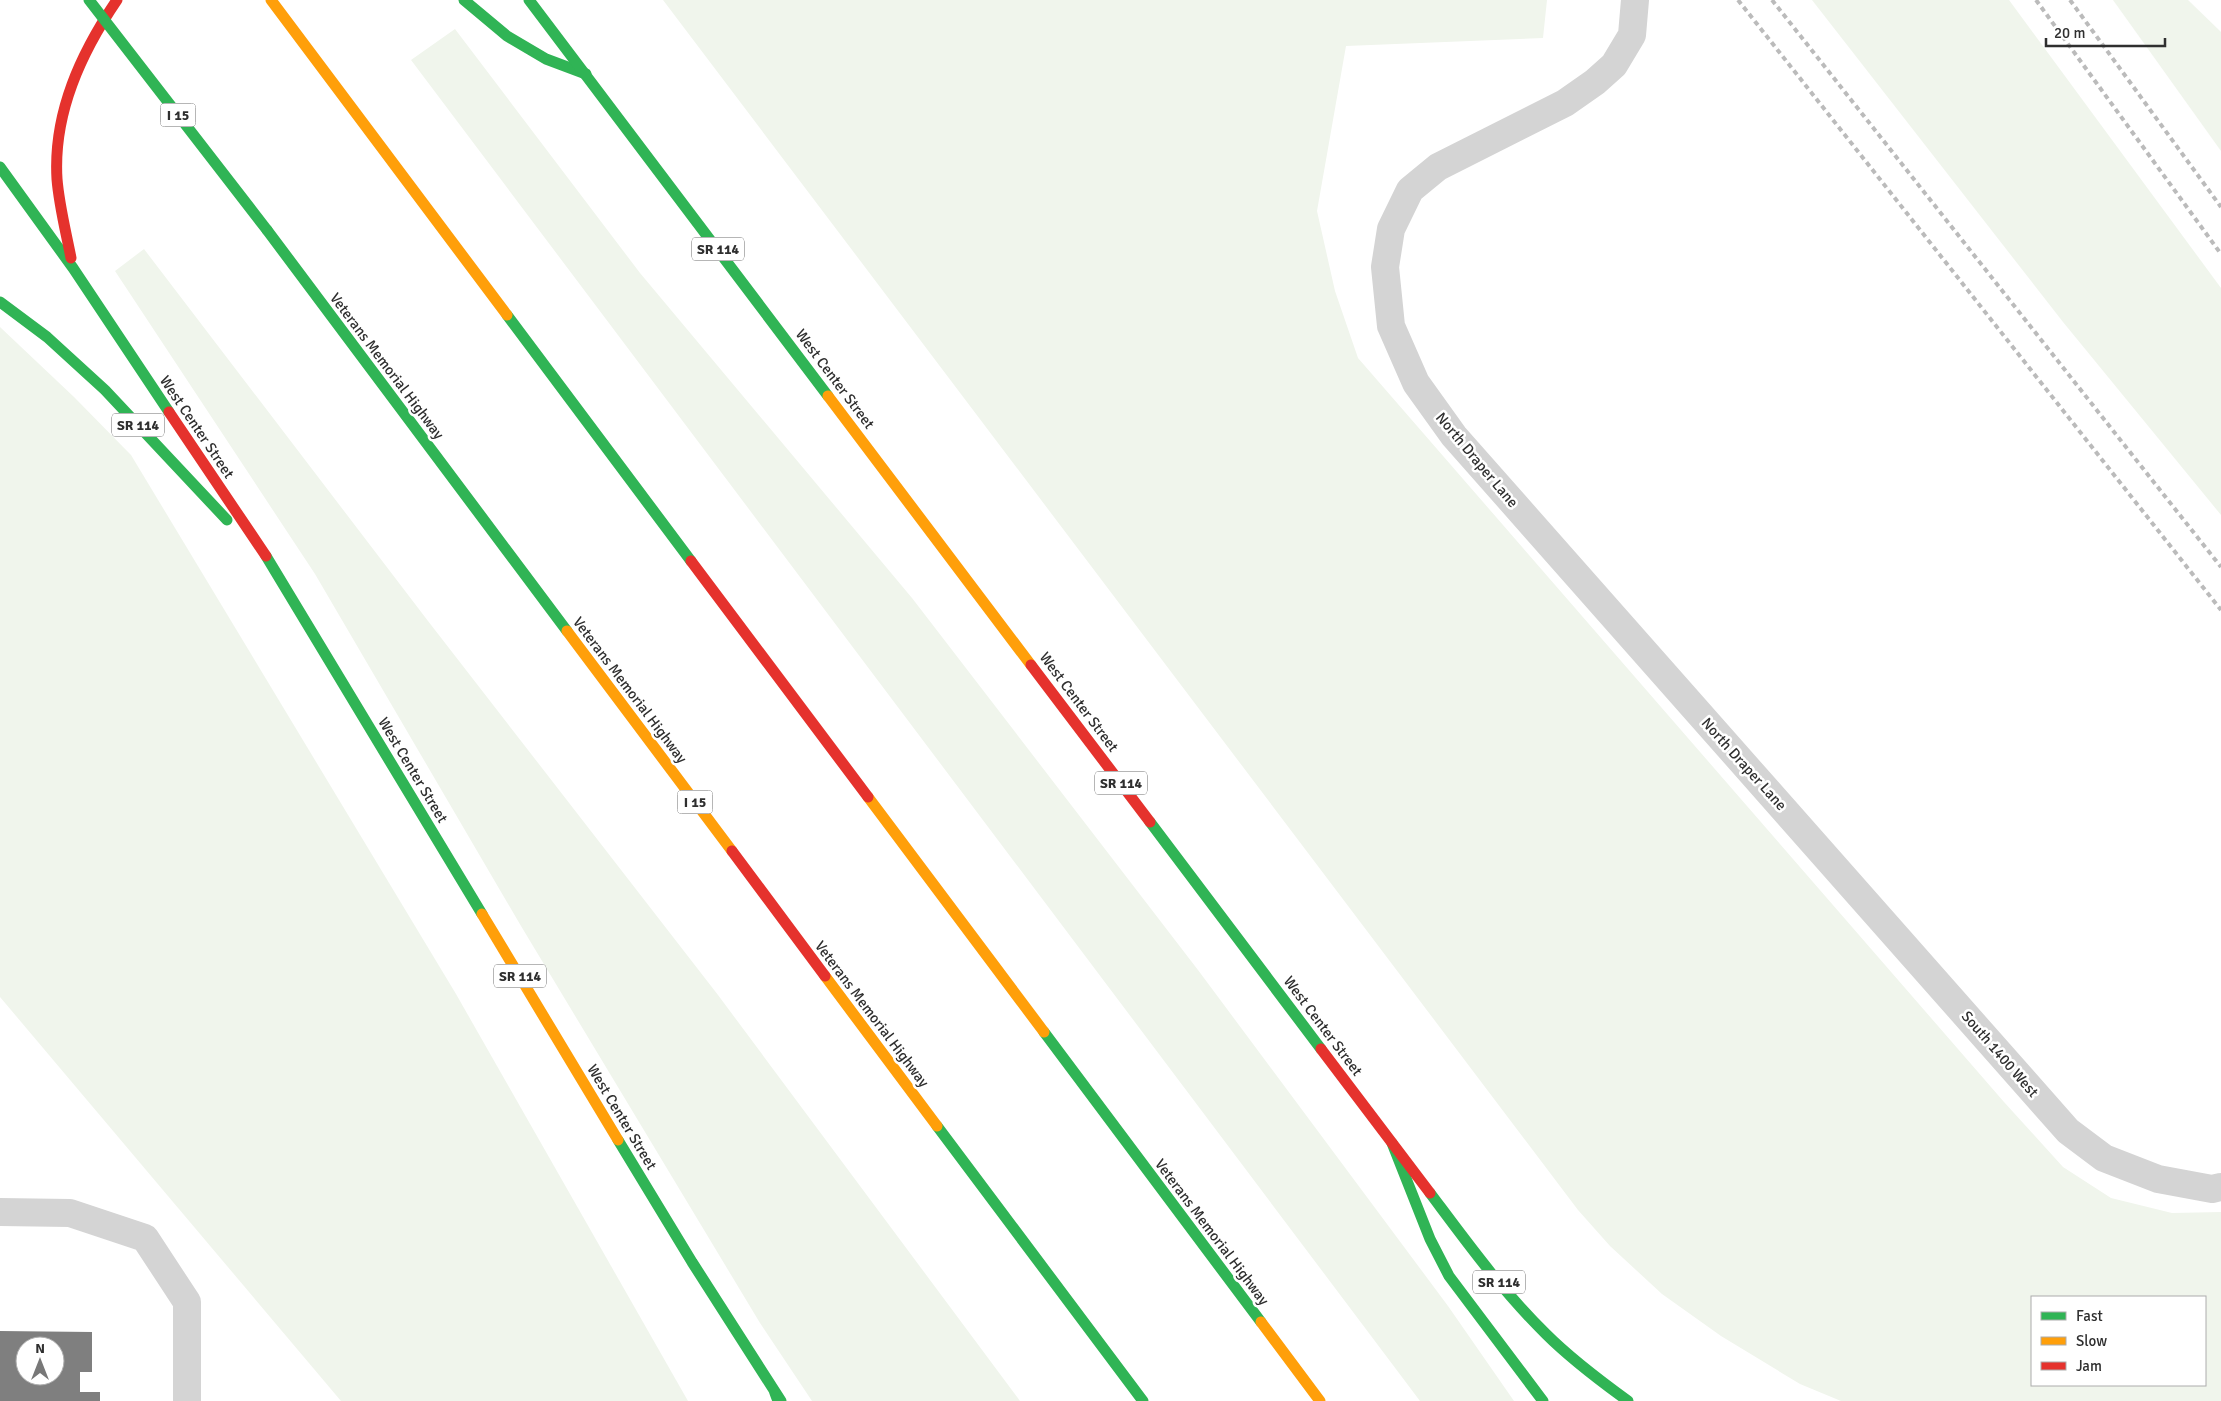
<svg xmlns="http://www.w3.org/2000/svg" width="2221" height="1401" font-family="Signika,sans-serif">
<style>
.green{fill:#f0f5ec;fill-rule:evenodd}
.building{fill:#7f7f7f;fill-rule:evenodd}
.lines{fill:none;stroke-linecap:round;stroke-linejoin:round}
.street{stroke:#d4d4d4;stroke-width:28}
.fast{stroke:#30b455;stroke-width:11}
.slow{stroke:#ff9f0a;stroke-width:11}
.jam{stroke:#e5322d;stroke-width:11}
.rail{stroke:#bbb;stroke-width:4;stroke-dasharray:5 4;stroke-linecap:butt}
.fast-bridge{stroke:#30b455;stroke-width:11}
.labels{text-anchor:middle;stroke-width:5;stroke-linejoin:round;paint-order:stroke}
.shield{fill:#fff;stroke:#6d6d6d;stroke-width:1}
.shield-label{font-size:14px;font-weight:bold;fill:#2f2f2f}
.street-label{font-size:15px;fill:#2f2f2f;stroke:#fff}
</style>
<rect width="100%" height="100%" fill="#fff"/>
<!-- green -->
<g class="green">
<path d="M663,0H1547L1543,38L1346,46L1317,211L1335,291L1358,358L2004,1102L2063,1167L2111,1198L2172,1213L2221,1212V1401H1841L1800,1384L1721,1336L1662,1294L1610,1246L1578,1210ZM2032,1297H2205V1385H2032Z"/>
<polygon points="1812,0 2009,0 2221,288 2221,515 2063,322"/>
<polygon points="2113,0 2188,0 2221,32 2221,151"/>
<polygon points="455,29 640,273 912,598 1198,970 1448,1306 1514,1401 1420,1401 411,60"/>
<polygon points="144,249 428,621 718,995 1020,1401 812,1401 760,1323 521,926 315,574 115,271"/>
<polygon points="0,327 74,397 131,455 456,994 688,1401 341,1401 0,997"/>
</g>
<!-- building -->
<path class="building" d="M0,1331L92,1332V1372H80V1392H100V1401H0ZM25,1346H55V1376H25Z"/>
<g class="lines">
<!-- street -->
<g class="street">
<polyline points="1635,0 1632,35 1614,65 1595,82 1565,103 1438,167 1410,190 1391,229 1385,267 1391,326 1416,383 1454,436 2068,1131 2104,1158 2158,1179 2212,1189 2221,1187"/>
<polyline points="0,1212 70,1213 145,1238 187,1302 187,1401"/>
</g>
<!-- fast -->
<g class="fast">
<polyline points="464,0 507,36 546,59 586,74"/>
<polyline points="529,0 828,396"/>
<polyline points="0,167 73,268 169,412"/>
<polyline points="267,230 567,631"/>
<polyline points="0,302 47,337 105,390 227,520"/>
<polyline points="507,315 691,561"/>
<polyline points="266,556 482,914"/>
<polyline points="1150,822 1321,1049"/>
<polyline points="1044,1032 1261,1322"/>
<polyline points="937,1126 1143,1401"/>
<polyline points="618,1140 692,1262 781,1401"/>
<polyline points="1392,1143 1430,1239 1449,1276 1543,1401"/>
<path d="M1430,1193C1466,1241 1502,1291 1546,1334C1571,1359 1599,1380 1628,1401"/>
<polyline points="775,1393 778,1401"/>
</g>
<!-- slow -->
<g class="slow">
<polyline points="271,0 507,315"/>
<polyline points="828,396 1031,665"/>
<polyline points="567,631 732,851"/>
<polyline points="868,797 1044,1032"/>
<polyline points="482,914 618,1140"/>
<polyline points="825,976 937,1126"/>
<polyline points="1261,1322 1320,1401"/>
</g>
<!-- jam -->
<g class="jam">
<path d="M71,258C66,232 59,205 57,179C53,113 81,53 117,0"/>
<polyline points="169,412 266,556"/>
<polyline points="691,561 868,797"/>
<polyline points="1031,665 1150,822"/>
<polyline points="732,851 825,976"/>
<polyline points="1321,1049 1430,1193"/>
</g>
<!-- rail -->
<g class="rail">
<polyline points="1738,0 2221,610"/>
<polyline points="1772,0 2221,567"/>
<polyline points="2036,0 2221,254"/>
<polyline points="2070,0 2221,207"/>
</g>
<!-- fast-bridge -->
<polyline class="fast-bridge" points="89,0 267,230"/>
</g>
<g class="labels">
<!-- shield labels -->
<g class="shield">
<rect x="160.5" y="103.5" width="35" height="23" rx="4"/>
<rect x="692" y="237.5" width="52" height="23" rx="4"/>
<rect x="112" y="413.5" width="52" height="23" rx="4"/>
<rect x="1095" y="771.5" width="52" height="23" rx="4"/>
<rect x="677.5" y="790.5" width="35" height="23" rx="4"/>
<rect x="494" y="964.5" width="52" height="23" rx="4"/>
<rect x="1473" y="1270.5" width="52" height="23" rx="4"/>
</g>
<g class="shield-label">
<text x="178" y="120">I 15</text>
<text x="718" y="254">SR 114</text>
<text x="138" y="430">SR 114</text>
<text x="1121" y="788">SR 114</text>
<text x="695" y="807">I 15</text>
<text x="520" y="981">SR 114</text>
<text x="1499" y="1287">SR 114</text>
</g>
<!-- street labels -->
<g class="street-label">
<text transform="translate(387 366) rotate(53)" y="5">Veterans Memorial Highway</text>
<text transform="translate(835 379) rotate(53)" y="5">West Center Street</text>
<text transform="translate(197 427) rotate(56)" y="5">West Center Street</text>
<text transform="translate(1477 460) rotate(50)" y="5">North Draper Lane</text>
<text transform="translate(630 690) rotate(53)" y="5">Veterans Memorial Highway</text>
<text transform="translate(1079 702) rotate(53)" y="5">West Center Street</text>
<text transform="translate(1744 764) rotate(48)" y="5">North Draper Lane</text>
<text transform="translate(413 770) rotate(59)" y="5">West Center Street</text>
<text transform="translate(872 1014) rotate(53)" y="5">Veterans Memorial Highway</text>
<text transform="translate(1323 1026) rotate(53)" y="5">West Center Street</text>
<text transform="translate(2000 1054) rotate(49)" y="5">South 1400 West</text>
<text transform="translate(622 1117) rotate(59)" y="5">West Center Street</text>
<text transform="translate(1212 1232) rotate(53)" y="5">Veterans Memorial Highway</text>
</g>
</g>
<!-- legend -->
<rect x="2031" y="1296" width="175" height="90" fill="#ffffff" stroke="#acacac"/>
<rect x="2041" y="1312" width="25" height="8" fill="#30b455" stroke="#acacac"/>
<text x="2076" y="1321" font-size="15" fill="#2f2f2f">Fast</text>
<rect x="2041" y="1337" width="25" height="8" fill="#ff9f0a" stroke="#acacac"/>
<text x="2076" y="1346" font-size="15" fill="#2f2f2f">Slow</text>
<rect x="2041" y="1362" width="25" height="8" fill="#e5322d" stroke="#acacac"/>
<text x="2076" y="1371" font-size="15" fill="#2f2f2f">Jam</text>
<!-- north arrow -->
<g transform="translate(40 1361)"><circle r="24" fill="#ffffff" stroke="#acacac"/>
<path d="M0-4L9 19L0 12L-9 19Z" fill="#787878"/>
<text y="-8" font-size="14" font-weight="bold" text-anchor="middle" fill="#2f2f2f">N</text>
</g>
<!-- scale -->
<path d="M2046 38v8h119v-8" fill="none" stroke="#2f2f2f" stroke-width="2.5"/>
<text x="2054" y="38" font-size="15" fill="#2f2f2f" stroke="#ffffff" stroke-width="4" paint-order="stroke">20 m</text>
</svg>
